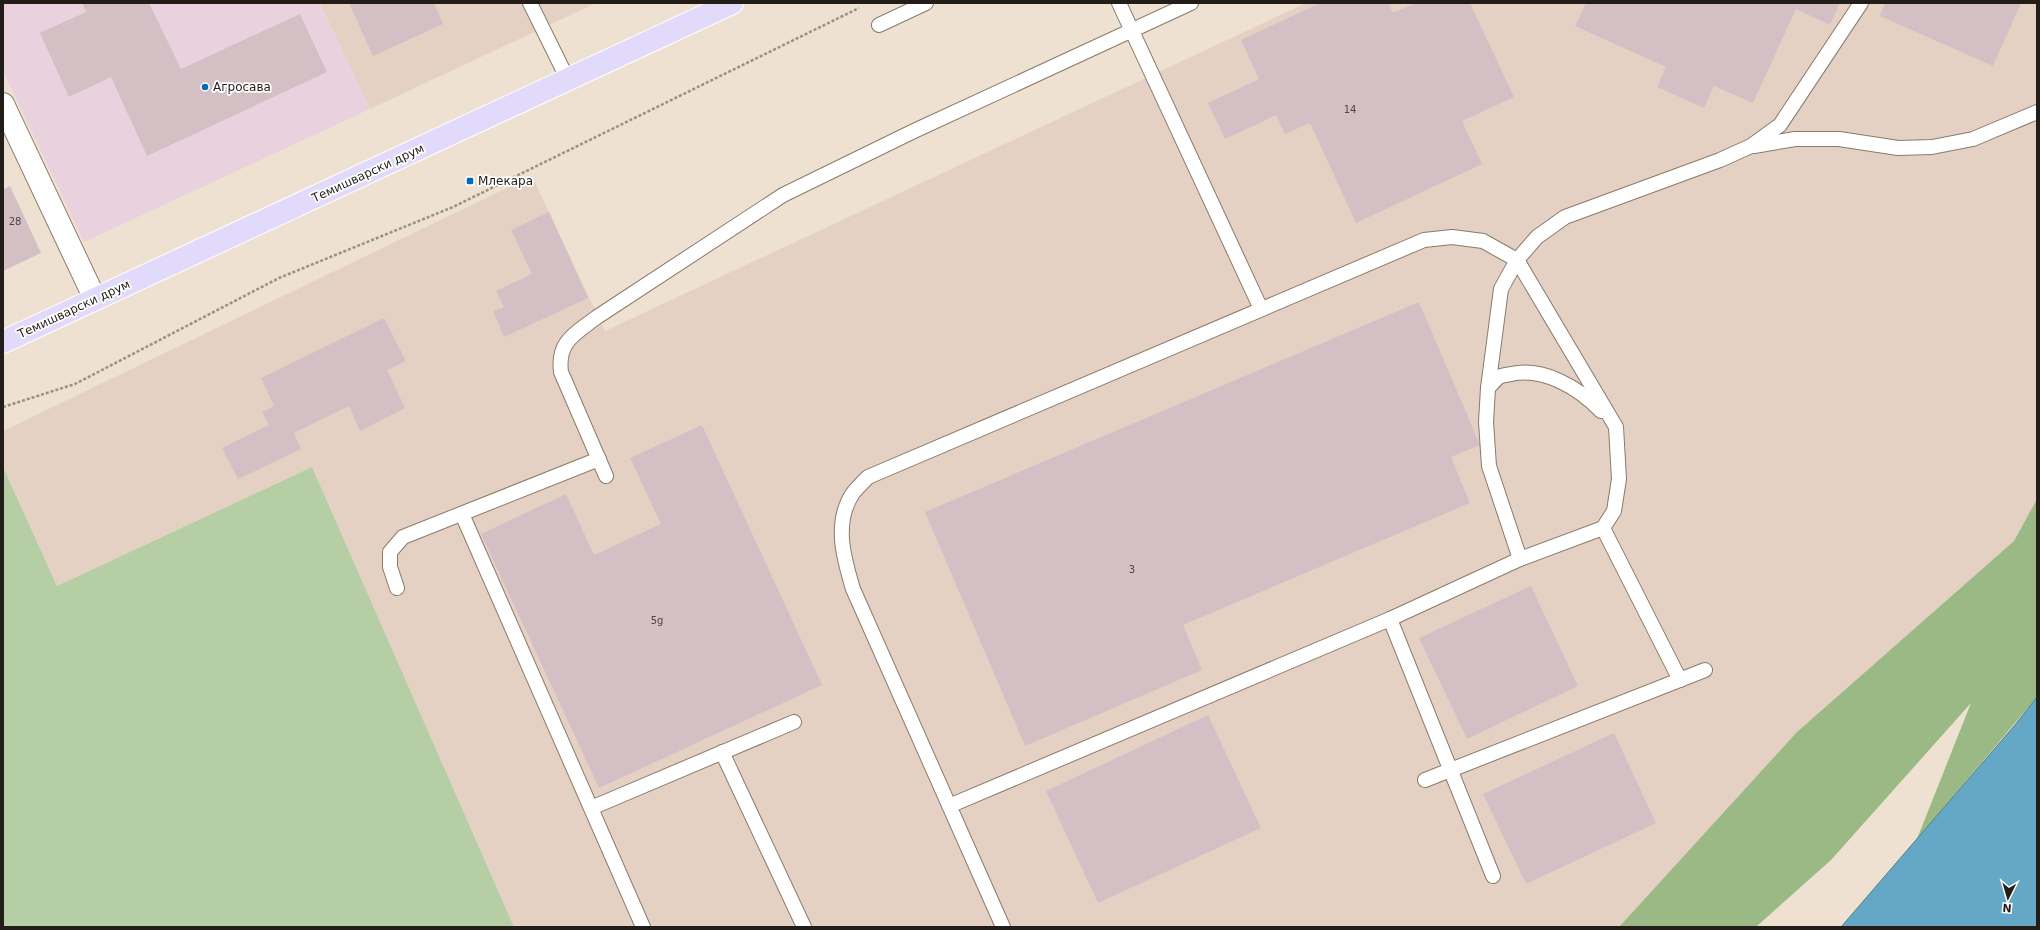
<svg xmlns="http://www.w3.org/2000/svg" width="2040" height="930" font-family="'DejaVu Sans',sans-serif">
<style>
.commercial{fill:#e9d2de}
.industrial{fill:#e5d1c4}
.green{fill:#b6cea4}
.forest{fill:#9bb984}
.water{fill:#64a8c5;stroke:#507e91}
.building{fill:#d4bfc5}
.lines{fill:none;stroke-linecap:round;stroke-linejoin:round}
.service-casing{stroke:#877b6d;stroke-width:16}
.minor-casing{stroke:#877b6d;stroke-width:24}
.primary-casing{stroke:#fff;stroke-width:24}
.path{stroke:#999084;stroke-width:2.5;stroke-dasharray:3 2;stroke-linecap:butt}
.service{stroke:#fff;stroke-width:14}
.minor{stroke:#fff;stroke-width:22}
.primary{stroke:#e2dafa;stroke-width:22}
.poi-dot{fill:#026bb6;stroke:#fff;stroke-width:1.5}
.labels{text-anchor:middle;stroke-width:3.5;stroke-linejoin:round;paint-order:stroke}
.number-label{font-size:10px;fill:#4e4643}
.poi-label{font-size:12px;fill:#221d18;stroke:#fff;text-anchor:start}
.street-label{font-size:12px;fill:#221d18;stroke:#fff}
</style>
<rect width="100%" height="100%" fill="#eee1d1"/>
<!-- commercial -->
<polygon class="commercial" points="3,3 320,3 370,109 84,242 3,71"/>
<!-- industrial -->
<g class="industrial">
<polygon points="320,3 596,3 370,109"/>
<polygon points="1306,3 2037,3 2037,499 2014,541 1797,732 1619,927 514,927 312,467 57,586 3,467 3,431 532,176 605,331"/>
</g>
<!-- green -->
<polygon class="green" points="3,467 57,586 312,467 514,927 3,927"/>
<!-- forest -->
<polygon class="forest" points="2037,499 2037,697 1917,839 1971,703 1831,860 1756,927 1619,927 1797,732 2014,541"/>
<!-- water -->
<polygon class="water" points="2037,697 2037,927 1841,927 2015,725"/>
<!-- building -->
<g class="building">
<polygon points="82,3 149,3 181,69 300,14 327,72 147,156 111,77 69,97 40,33 86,12"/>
<polygon points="349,3 434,3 443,24 373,56"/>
<polygon points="1320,3 1388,3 1393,13 1416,3 1470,3 1514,97 1462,121 1482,164 1356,223 1310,123 1285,134 1276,115 1225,139 1208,103 1259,79 1241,40"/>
<polygon points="1586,3 1840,3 1830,25 1796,9 1753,103 1714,86 1704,108 1657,87 1666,67 1575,26"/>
<polygon points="1885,3 2021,3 1993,66 1880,16"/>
<polygon points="10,186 41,253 3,271 3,190"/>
<polygon points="549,212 588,298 504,337 493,311 504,307 496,291 532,274 511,230"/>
<polygon points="1419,302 1480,445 1451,457 1470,503 1183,625 1202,670 1025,746 925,512"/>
<polygon points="384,318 406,361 387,370 405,408 360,431 349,406 294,433 301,449 238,479 222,448 269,425 262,412 274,406 261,378"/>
<polygon points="702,425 822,685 599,788 481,534 566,494 594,555 661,524 630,458"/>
<polygon points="1531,586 1578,686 1467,739 1419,638"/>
<polygon points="1208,715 1261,828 1098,903 1046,791"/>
<polygon points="1614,733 1656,823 1526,884 1483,794"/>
</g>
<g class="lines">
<defs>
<g id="service">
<polyline points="530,3 568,80"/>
<polyline points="1119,3 1261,309"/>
<polyline points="879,25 926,3"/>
<polyline points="1754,146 1795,139 1839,139 1898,148 1932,147 1973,139 2037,112"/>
<path d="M1488,388C1491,385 1495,380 1499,377C1502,375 1507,375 1511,374C1544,367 1579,388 1601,411"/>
<path d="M606,476L561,372C557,341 576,333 597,317L783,195L914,131L1191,3"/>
<polyline points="462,514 643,927"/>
<polyline points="1603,528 1680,680"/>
<polyline points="1520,559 1489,466 1486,422 1488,388 1501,289 1517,260 1537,237 1565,217 1720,160 1751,146 1780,125 1861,3"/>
<polyline points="397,588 390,567 390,552 403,537 599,459"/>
<polyline points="1390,619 1493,876"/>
<polyline points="722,752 804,927"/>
<polyline points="1425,780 1705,670"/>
<path d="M949,806L1390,619L1520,559L1603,528L1614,511L1619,479L1616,427L1517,260L1483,241L1452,237L1424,240L868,477C863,482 857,488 853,493C833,523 844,559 853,589L1003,927"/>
<polyline points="591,808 794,722"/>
</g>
<polyline id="minor" points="3,104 95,299"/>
<polyline id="primary" points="3,342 732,3"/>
</defs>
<!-- service casing -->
<use href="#service" class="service-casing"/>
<!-- minor casing -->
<use href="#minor" class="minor-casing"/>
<!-- primary casing -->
<use href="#primary" class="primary-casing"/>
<!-- path -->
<polyline class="path" points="3,407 75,384 279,278 453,207 859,8"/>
<!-- service -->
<use href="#service" class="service"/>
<!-- minor -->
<use href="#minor" class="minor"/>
<!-- primary -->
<use href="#primary" class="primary"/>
</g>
<!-- markers -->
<g class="poi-dot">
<circle cx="205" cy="87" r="4"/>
<rect x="466" y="177" width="8" height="8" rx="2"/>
</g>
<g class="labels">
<!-- number labels -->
<g class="number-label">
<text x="1350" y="113">14</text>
<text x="15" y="225">28</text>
<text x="1132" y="573">3</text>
<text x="657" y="624">5g</text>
</g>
<!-- poi labels -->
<g class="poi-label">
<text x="213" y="91">Агросава</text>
<text x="478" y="185">Млекара</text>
</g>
<!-- street labels -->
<g class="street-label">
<text transform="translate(368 173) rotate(-25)" y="4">Темишварски друм</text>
<text transform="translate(74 309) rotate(-25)" y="4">Темишварски друм</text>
</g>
</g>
<!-- border -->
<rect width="2040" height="930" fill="none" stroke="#221d18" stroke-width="8"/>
<!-- north arrow -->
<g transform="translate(2008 898) rotate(185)" stroke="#ffffff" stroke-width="3" paint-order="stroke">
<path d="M0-3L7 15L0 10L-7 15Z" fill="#221d18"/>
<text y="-6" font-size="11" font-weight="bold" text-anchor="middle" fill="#221d18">N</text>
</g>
</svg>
